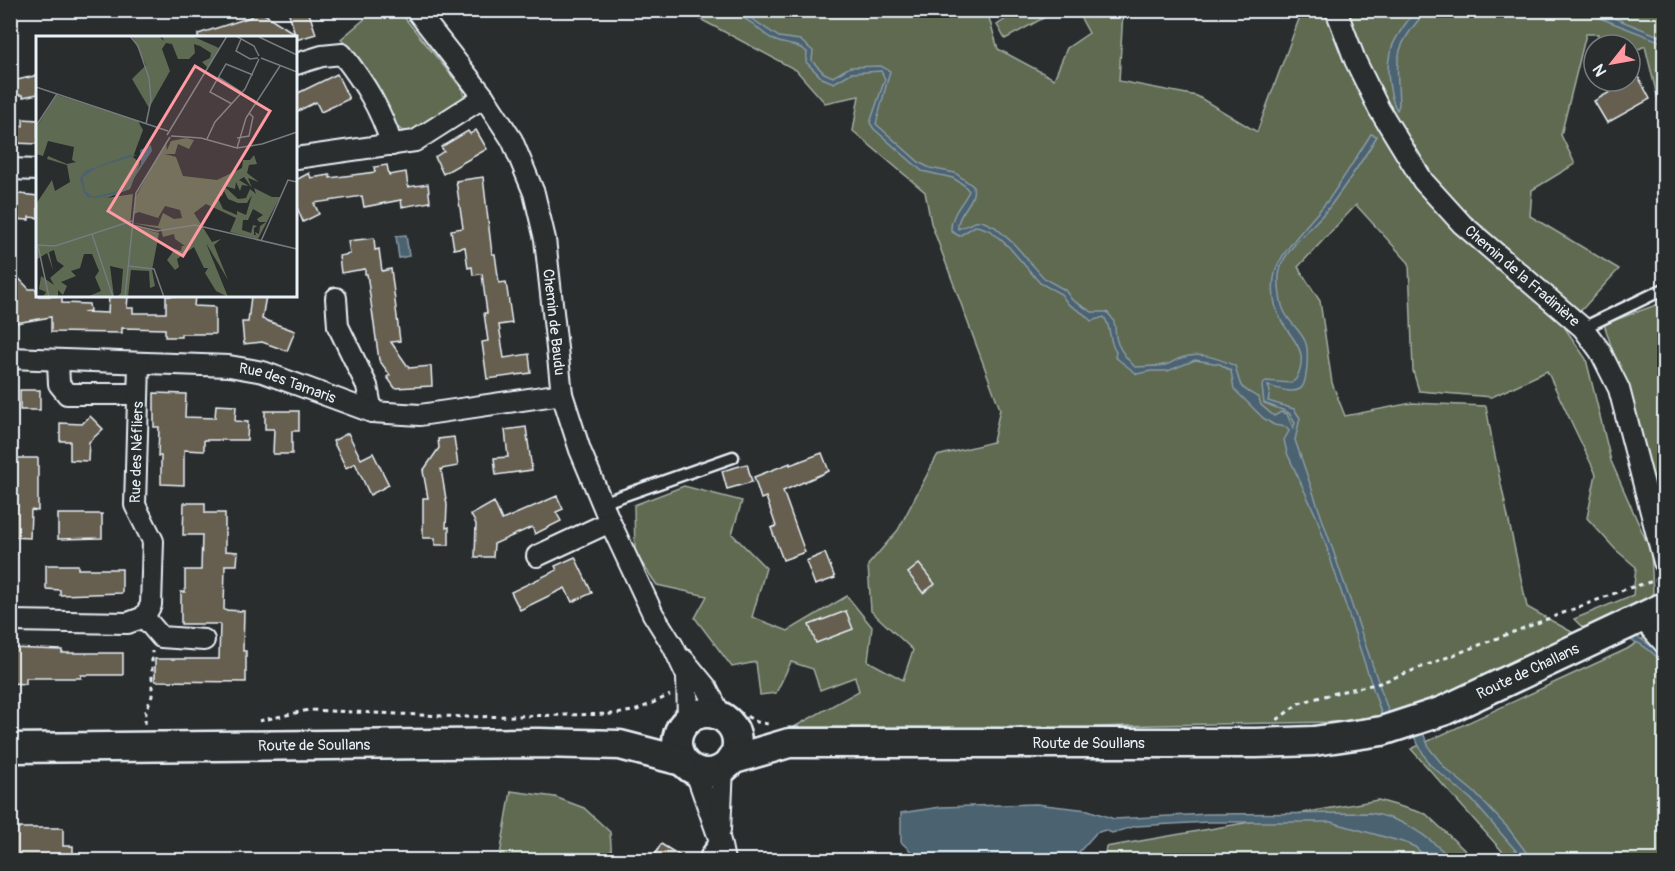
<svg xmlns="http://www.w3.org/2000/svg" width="1675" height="871" font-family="Pangolin,sans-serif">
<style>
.green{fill:#5e6a51;stroke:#a3aea4;stroke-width:1.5}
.water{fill:#4c6270;stroke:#8a9ba6;stroke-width:1.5}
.building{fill:#665e4f;stroke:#e8f1f8;stroke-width:1.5}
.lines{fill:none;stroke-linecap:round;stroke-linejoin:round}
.service-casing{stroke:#e8f1f8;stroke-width:15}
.minor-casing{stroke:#e8f1f8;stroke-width:24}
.secondary-casing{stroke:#e8f1f8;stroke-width:33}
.path{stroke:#e8f1f8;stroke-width:3;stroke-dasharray:4.5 4.5;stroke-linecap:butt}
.service{stroke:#2a2d2e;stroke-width:10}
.minor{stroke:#2a2d2e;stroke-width:20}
.secondary{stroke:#2a2d2e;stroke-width:28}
.labels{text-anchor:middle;stroke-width:4.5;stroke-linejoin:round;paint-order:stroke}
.street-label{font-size:15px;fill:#e8f1f8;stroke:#2a2d2e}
.inset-road{fill:none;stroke:#767b7f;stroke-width:1.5}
.view{fill:#ff9aa2;fill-opacity:0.15;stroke:#ff9aa2;stroke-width:3}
.inset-edge{fill:none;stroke:#e8f1f8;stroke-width:3}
</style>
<rect width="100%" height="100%" fill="#2a2d2e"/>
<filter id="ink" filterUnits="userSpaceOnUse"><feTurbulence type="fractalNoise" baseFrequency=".0167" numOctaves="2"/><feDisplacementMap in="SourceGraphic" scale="12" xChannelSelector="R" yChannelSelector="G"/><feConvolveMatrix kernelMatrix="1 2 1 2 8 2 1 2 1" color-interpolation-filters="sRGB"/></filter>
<g filter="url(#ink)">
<!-- green -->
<g class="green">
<polygon points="860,10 868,13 870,10 987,11 998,49 1054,79 1067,48 1089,33 1077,11 1123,11 1119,81 1197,96 1257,132 1302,11 1664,11 1664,111 1661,112 1645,46 1630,53 1630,45 1598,45 1598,34 1586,34 1561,135 1575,164 1532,190 1530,216 1619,269 1565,328 1586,359 1611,461 1651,552 1653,593 1636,610 1583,628 1574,619 1633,595 1636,567 1616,550 1587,518 1596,474 1547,371 1492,397 1419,391 1413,371 1409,263 1356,205 1298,267 1320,301 1332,383 1345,416 1412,403 1486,406 1494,451 1527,607 1577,635 1405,712 1336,722 1153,725 1073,728 794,727 859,691 855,677 820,690 813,669 791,662 776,693 760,695 756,662 732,667 695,618 707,596 657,585 635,553 634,505 684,486 742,501 732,534 766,568 752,617 788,631 847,596 872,627 868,661 903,680 913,650 871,611 868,565 898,530 937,456 993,442 1000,409 931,223 925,192 853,131 859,96 825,103 796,70 685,11"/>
<polygon points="1019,10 1056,10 1056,11 1005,39 997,25"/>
<path d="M365,11H399L464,91C464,96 463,100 460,104C454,112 415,134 406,132C398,130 393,123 389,117L390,110L341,39L367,17Z"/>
<polygon points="1664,302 1664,509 1604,324"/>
<polygon points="1664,625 1664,860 1510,860 1411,749 1627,649"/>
<polygon points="511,791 555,797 584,808 610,832 612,860 501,860 500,855"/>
<polygon points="1378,800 1426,814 1475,860 1104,860 1106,847"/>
</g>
<!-- water -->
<g class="water">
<path d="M733,11H740L779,37L800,40L813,51L812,61L824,73L833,77L850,67L881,66L890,71L876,124L920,163L930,168L955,173L973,186C977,202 956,213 958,229L975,222L982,221L995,227L1014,244L1045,279L1065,290L1072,300L1092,312H1107C1120,325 1112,330 1118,344C1122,353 1128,360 1135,367C1144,366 1161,367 1168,364C1172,363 1176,359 1181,358C1199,351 1218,358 1235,366C1242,391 1238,385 1259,398L1261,405L1274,416L1281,412L1287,414L1293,428L1295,423L1289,413L1285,411L1264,403L1262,386L1266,381L1291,383L1296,379C1312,348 1288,338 1278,314C1273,302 1272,285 1275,273C1278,254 1316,216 1329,199C1344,178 1357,156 1371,134L1377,136C1363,160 1347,183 1331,205C1317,224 1285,247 1280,270C1277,280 1280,302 1284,311C1289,322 1300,330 1305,341C1309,349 1308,384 1300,389C1292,394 1277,388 1268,386L1270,391L1268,401L1294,409L1300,418L1295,440L1389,713L1382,716L1317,518L1287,453L1284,440L1289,431L1286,427L1274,425L1263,418L1234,389L1231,371L1220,364L1195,360L1168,371H1151L1137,374L1115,357L1116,352C1108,341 1112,328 1104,317L1091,321L1084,314L1068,304L1061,294L1040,283L1009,247L991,231L981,227L975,226L959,236L951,231C950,215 962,205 969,191L964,185L953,178L922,171L874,129L870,123L885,79L881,71L851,73L834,83L822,78L806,62L807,52C796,43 788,46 776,41C767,37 760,30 753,24C746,19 740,17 733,11Z"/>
<path d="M1415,11H1426C1392,50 1397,56 1399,105L1397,110C1391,101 1391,93 1389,83C1384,50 1397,35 1415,11Z"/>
<polygon points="1582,11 1597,11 1664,38 1664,43"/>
<polygon points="406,235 409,256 399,258 396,236"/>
<path d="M1635,635L1664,655V663C1653,654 1641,640 1626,640L1422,731L1430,749L1446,769L1474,792L1508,828L1532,860H1524L1472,800L1429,764L1413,735L1394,743L1392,739Z"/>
<path d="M1036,804L1088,810L1114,819L1207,814L1370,813C1403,818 1430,837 1452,860H1429L1415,847L1406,843L1331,822H1208L1136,826L1112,833L1105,830L1096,833L1079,852L1084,860H920L901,842V813L941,807Z"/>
</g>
<!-- building -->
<g class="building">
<polygon points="288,10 308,10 316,34 296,40 296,38 198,38 198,34 251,17 250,14 260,11 295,34"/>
<polygon points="337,74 349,99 321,112 316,102 296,112 296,94"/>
<polygon points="38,75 38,94 23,97 23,95 13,95 13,81"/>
<polygon points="1638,76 1650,99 1607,123 1594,101"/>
<polygon points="23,119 38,120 38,144 14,143 14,125 23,126"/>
<polygon points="476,130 487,149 443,174 435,157 444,151 441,147 468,131 470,134"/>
<polygon points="387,165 389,175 406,172 408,187 428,184 430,202 402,207 401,200 364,207 362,196 314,203 319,214 303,222 296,205 296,180 309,173 311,178 330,175 330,178 375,172 374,167"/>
<polygon points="483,177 492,254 495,254 499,283 506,282 512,323 499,325 504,358 529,354 531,373 487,379 482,342 488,341 484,313 487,313 482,274 473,275 472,267 468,268 465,247 454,249 451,230 463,228 456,181"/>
<polygon points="11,193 38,196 38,218 29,217 29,220 11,219"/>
<polygon points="374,238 375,250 379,249 382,271 391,269 400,341 391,342 409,368 431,366 432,386 395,388 387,377 390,375 379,360 367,274 365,274 365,269 341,273 339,256 350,254 348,241"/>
<polygon points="10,269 29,289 36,289 38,296 62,296 62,303 89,304 90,311 83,312 108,313 109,296 128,296 127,308 133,308 133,313 166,313 166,296 195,296 194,306 215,307 215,334 181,334 181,337 165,337 165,329 122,328 122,333 51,332 51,317 10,324"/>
<polygon points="251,296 266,296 262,319 295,331 287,351 262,342 244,344 242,322 248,322"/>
<rect x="20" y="390" width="20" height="20"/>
<polygon points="154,393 186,394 185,417 215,418 216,405 236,406 235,421 248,422 247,440 204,440 204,451 184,450 184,485 161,484 161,456 158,456 159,427 154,427"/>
<polygon points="265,411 299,411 299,431 292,431 292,454 273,454 274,429 265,429"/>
<polygon points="90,416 103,429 89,442 88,461 70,460 70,441 60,441 60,423 82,424"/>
<polygon points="526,427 532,470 496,475 494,458 508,457 505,430"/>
<polygon points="348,433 361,459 373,453 389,485 370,495 355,463 346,468 333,441"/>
<polygon points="454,437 458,466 441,469 447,505 446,528 449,527 449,545 435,545 435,538 423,538 423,498 428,498 423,471 439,448 438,439"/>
<polygon points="822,453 829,471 783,491 805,552 783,560 771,528 776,526 766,497 761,499 754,477 790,463 790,465"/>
<polygon points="10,458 38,458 38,511 31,510 30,538 10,537"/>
<polygon points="747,464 752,482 727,489 722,471"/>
<polygon points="557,496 563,509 556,512 561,521 535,534 532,527 494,544 493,557 475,557 476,524 471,515 494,502 502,520"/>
<polygon points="184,503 205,503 205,513 225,513 225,551 238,552 237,565 225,565 224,610 244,611 243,651 246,651 246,682 155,681 155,659 219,659 220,624 181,624 181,592 185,592 185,570 201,570 202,535 183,535"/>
<polygon points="58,514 102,514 102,538 58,539"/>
<polygon points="825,553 835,578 815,585 806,561"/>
<polygon points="575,557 592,593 572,602 565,588 520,610 511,592 557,570 555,566"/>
<polygon points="919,564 935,584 923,593 908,573"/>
<polygon points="46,565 78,565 78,569 122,569 122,593 60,595 60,590 46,589"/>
<polygon points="846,611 853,629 816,643 809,625"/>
<polygon points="10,648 62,650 62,653 123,653 123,675 81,675 81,678 26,678 26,684 10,683"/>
<polygon points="10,828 63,828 63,846 73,846 73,861 10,861"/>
<polygon points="661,844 689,861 651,861"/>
</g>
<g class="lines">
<defs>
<g id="service">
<polyline points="1583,328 1664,289"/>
<polyline points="602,503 733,457"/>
<polyline points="705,860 707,853 718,837"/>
</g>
<g id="minor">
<path id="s1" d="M416,10L484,97L512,140L534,193L545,239L562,394L580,450L610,522L653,614L673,646L687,676L688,720"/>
<path id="s2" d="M1336,10L1355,60L1379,109L1423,181L1462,224L1583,328L1600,351L1619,389L1664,562"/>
<path d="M296,64L322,56L342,54C366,85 380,108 392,145"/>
<polyline points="296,158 415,141 484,97"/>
<polyline points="10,169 38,170"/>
<polyline points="336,298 338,326 367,386 372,412"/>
<path id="s3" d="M10,358L229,366L263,372L372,412L420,415L562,394"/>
<polyline points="58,361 59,384 67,394 137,394"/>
<polyline points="537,556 610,522"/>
<polyline points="144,617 161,637 204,640"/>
<polyline points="1644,617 1648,625 1664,643"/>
<path id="s4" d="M10,621L128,623L144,617L151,605L153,541L135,505L139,364"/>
<polyline points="684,660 707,688 722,718"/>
<polyline points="695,770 720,841 724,860"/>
<polyline points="720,830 723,768"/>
</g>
<g id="secondary">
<circle cx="707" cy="743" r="30"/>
<path id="s5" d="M10,748L539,743L620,745L682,761"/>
<path id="s6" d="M731,760L789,743H1256L1314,741L1382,731L1443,711L1664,607"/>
</g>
</defs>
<!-- service casing -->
<use href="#service" class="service-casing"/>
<!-- minor casing -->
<use href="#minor" class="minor-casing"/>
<!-- secondary casing -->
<use href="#secondary" class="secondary-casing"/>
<!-- path -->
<g class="path">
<polyline points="739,712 757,722 768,724"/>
<polyline points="1277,720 1299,703 1339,692 1380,683 1626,589 1660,579"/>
<polyline points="259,721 309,710 466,717 616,714 637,710 670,695"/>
<polyline points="145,724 146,711 152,696 152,651"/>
</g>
<!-- service -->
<use href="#service" class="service"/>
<!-- minor -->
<use href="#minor" class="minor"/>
<!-- secondary -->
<use href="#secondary" class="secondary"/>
</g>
</g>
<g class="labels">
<!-- street labels -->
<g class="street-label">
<text dy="5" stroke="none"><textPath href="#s2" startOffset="330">Chemin de la Fradinière</textPath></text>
<text dy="5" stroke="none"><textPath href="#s1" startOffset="350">Chemin de Baudu</textPath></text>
<text dy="5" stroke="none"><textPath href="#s3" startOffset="280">Rue des Tamaris</textPath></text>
<text dy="5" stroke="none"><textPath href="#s4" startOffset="306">Rue des Néfliers</textPath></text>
<text dy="5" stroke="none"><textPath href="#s6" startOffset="812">Route de Challans</textPath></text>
<text dy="5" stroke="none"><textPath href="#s6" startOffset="360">Route de Soullans</textPath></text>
<text dy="5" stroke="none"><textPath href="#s5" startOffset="304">Route de Soullans</textPath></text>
</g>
</g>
<!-- overview -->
<g transform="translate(36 36)">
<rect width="261" height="261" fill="#2a2d2e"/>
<path d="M96,0H123L128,5L126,0H156L183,12L172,32L166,26L174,22L175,17L164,10L158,8L159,17L153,23H142L136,8L130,7L126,13L134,35L113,72L96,43L110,29ZM21,59L102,85L107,94L97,121L104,127L94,153L71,162L97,158L94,189L123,197L116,234L119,250L114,252L113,235L95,234L92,261H81L85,257L87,233L74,230L78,261H51L65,255L59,241L63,235L56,218H48L44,232L35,235L40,240L25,246L31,250L27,259L22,254V261H7L10,256L3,253L5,240L18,249L14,242L28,230L21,225L18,214L13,216L17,234L11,217L0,224V168L16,144L19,155L34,146L31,129L11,123L12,120L31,128L40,126L36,124L38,111L12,105L7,120L0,118V92ZM150,102L158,104L153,113L142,108L139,118H129L140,121L147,140L181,144L206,132L207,124H214L218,119L221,128L213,129L211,137L223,146L212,142L216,152L208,141L203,144L213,150L206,149L204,155L200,146L199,153L188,150L202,163L210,162L214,153L220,158L218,152L236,161H244L222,203L194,196L200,182L170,168L158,177L176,206L185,203L178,209L192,244L170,207L192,261L180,255L169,237L172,232H168L158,211L141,223L143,231L139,234L131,224L139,213L145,215L146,210H149L139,203L138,198L127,201L125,193L97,187L122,190L127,177L138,183L146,182L144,174L129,170L122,182L103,176L98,178L100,160L130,106L131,114L135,105ZM188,155L192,163L202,167H211L216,159L210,179L201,175V179L187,173L181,160H186ZM217,173L227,179L221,183L223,186H230L224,190L223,198L219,196L220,199H218V192L221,190L217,189L215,197L206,194L207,184H212Z" fill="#5e6a51" fill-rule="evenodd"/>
<path d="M115,109L116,115L91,153L86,156L66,161L58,162L52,161L48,157L44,142L49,135L93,119H101L62,131L47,141L49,155L57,161L89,153L105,128L104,114Z" fill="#4c6270"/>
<path class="inset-road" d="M94,0L102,10L113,42L115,64L110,88M200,0L218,10L223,20M223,1L261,19M205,3L200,15L214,23L222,22M225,22L261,36M182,41L205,56M0,51L132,95M196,68L174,56L190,28L217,39M0,90L21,58M131,99L191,0M135,100L165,102L201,112L226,108L261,96M201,102L213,100L217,81L213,77M171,103L179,86L209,53L223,23M201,112L210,82L244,30M96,189L121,195L159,189L261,213M56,198L77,261M225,205L252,144L261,146M0,209L19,210L96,185M2,210L13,261M92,230L118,233L128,261M89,261L100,157L134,101"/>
<path class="view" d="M159,30L234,75L147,220L72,175Z"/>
<rect width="261" height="261" class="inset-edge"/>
</g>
<!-- margin -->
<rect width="1675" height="871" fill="none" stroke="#2a2d2e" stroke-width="36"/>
<rect x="18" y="18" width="1639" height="835" fill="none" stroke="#e8f1f8" stroke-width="2" filter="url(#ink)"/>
<!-- north arrow -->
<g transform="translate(1612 63) rotate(239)"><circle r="28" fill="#2a2d2e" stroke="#767b7f" stroke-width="1.5"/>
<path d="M0-4.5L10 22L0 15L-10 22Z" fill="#ff9aa2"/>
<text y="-9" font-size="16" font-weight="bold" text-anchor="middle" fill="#e8f1f8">N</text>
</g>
</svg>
